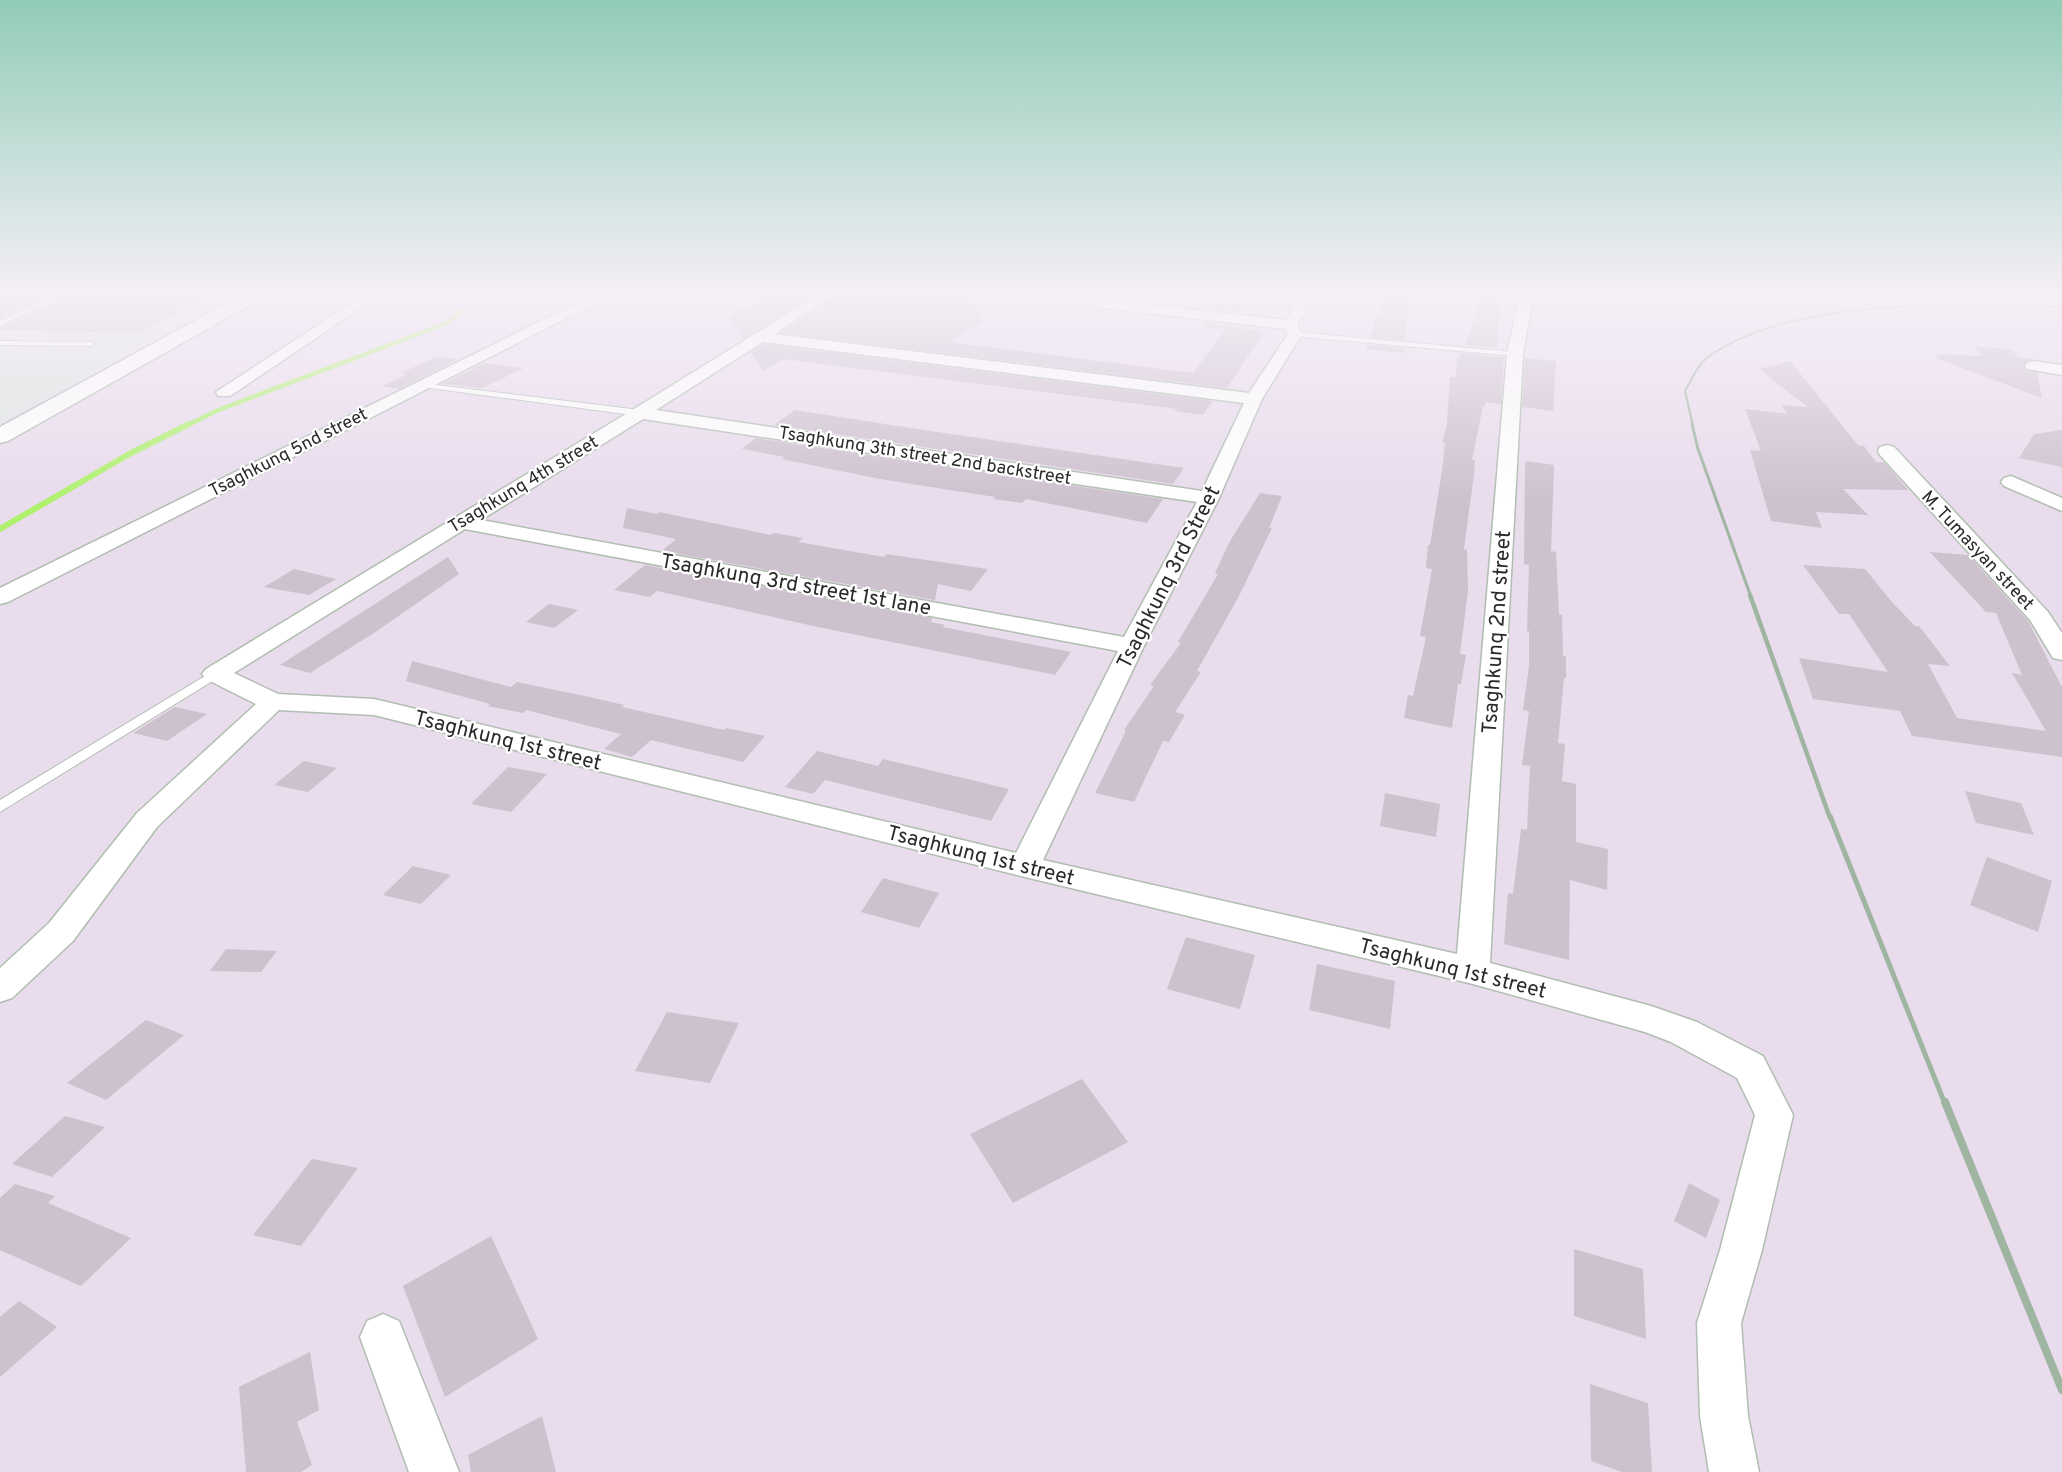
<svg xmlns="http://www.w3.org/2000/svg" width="2062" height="1472" font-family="Overpass,sans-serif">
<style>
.industrial{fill:#dde5e1}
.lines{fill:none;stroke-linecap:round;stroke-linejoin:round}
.stream-far1{stroke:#aff16d;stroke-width:4.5}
.stream{stroke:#aff16d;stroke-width:6}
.building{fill:#cdc1ce}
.lane-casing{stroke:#b0beb0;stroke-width:2}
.street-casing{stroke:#b0beb0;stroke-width:3}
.secondary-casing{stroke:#b0beb0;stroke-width:3}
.lane{fill:#fff;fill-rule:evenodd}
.street{fill:#fff;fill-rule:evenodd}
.secondary{fill:#fff;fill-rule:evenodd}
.rail-far4{stroke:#9fb5a1;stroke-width:2}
.rail-far3{stroke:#9fb5a1;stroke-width:3}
.rail-far2{stroke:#9fb5a1;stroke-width:4.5}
.rail-far1{stroke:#9fb5a1;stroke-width:5}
.rail{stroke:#9fb5a1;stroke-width:8}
.labels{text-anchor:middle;stroke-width:4.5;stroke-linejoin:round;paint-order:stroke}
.far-street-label{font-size:18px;fill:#2a2a2a;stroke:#fff}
.street-label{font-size:21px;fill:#2a2a2a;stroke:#fff}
</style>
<rect width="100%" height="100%" fill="#e9dced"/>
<!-- industrial -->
<polygon class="industrial" points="0,293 242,293 0,423"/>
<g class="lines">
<!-- stream-far1 -->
<polyline class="stream-far1" points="186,426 216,411 447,323 469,304 497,293"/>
<!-- stream -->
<polyline class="stream" points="0,529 131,453 189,424"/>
</g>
<!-- building -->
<g class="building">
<polygon points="9,293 54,293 0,319 0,297"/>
<polygon points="770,293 817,293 743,339 730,316"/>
<polygon points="839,293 914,293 983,302 981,322 949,342 1193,373 1225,329 1203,328 1205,322 1264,332 1227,388 781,333"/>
<polygon points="70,294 122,295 118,296 209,298 138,333 0,330 0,328"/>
<polygon points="1384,297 1409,299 1405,340 1370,337"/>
<polygon points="1476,297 1501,299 1497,348 1465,345 1477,313"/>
<polygon points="1214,300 1244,303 1241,313 1210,309"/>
<polygon points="764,344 1213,401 1203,415 1175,411 1177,409 783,359 763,371 751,352"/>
<polygon points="1367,345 1404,348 1404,353 1366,349"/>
<polygon points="1974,346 2012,350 2018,357 2032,359 2025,362 2023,367 2027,371 2037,373 2042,398 1936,358 1937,354 1982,356"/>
<polygon points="1461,353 1504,357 1501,404 1486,402 1485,406 1483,406 1472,460 1475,460 1474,474 1464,549 1467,550 1468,591 1460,654 1466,655 1461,684 1458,684 1452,728 1404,718 1408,695 1413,696 1426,637 1420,636 1432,569 1426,568 1428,545 1430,545 1442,471 1445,443 1442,443 1447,424 1450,377 1456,377 1457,358 1460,358"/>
<polygon points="437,357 458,359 399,389 382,386 408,374 401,373"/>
<polygon points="1525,358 1556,361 1553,411 1522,407"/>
<polygon points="1790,361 1858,445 1864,446 1876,462 1884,462 1908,490 1843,489 1868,515 1816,512 1822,528 1771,521 1750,450 1761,451 1745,409 1788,414 1781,405 1808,407 1759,369"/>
<polygon points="484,363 524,368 482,388 443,384"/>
<polygon points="795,410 917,429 1184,468 1173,484 774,425"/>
<polygon points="2062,430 2062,467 2019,458 2034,434"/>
<polygon points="756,438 1163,499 1147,523 1026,499 1022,503 994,499 995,497 880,479 781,459 785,457 742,449"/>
<polygon points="1525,461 1554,465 1551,551 1556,552 1559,614 1562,615 1563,656 1566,656 1566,678 1564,678 1558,743 1565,744 1562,781 1576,784 1576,842 1608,849 1607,890 1570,880 1569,960 1504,944 1508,893 1513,894 1521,829 1527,830 1530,766 1522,765 1529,711 1523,710 1529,666 1529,631 1527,631 1529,565 1524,564"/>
<polygon points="1260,493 1282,496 1269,528 1272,528 1239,596 1197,671 1201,672 1175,712 1185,715 1169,742 1163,741 1134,802 1095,793 1126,731 1124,730 1154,686 1150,685 1181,643 1178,642 1218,574 1215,573 1230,541"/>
<polygon points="627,508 657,514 659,512 771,535 774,533 803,538 798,542 884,557 886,554 988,569 971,591 938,584 935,600 662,551 676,539 623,528"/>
<polygon points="1930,552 1968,555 2028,621 2062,687 2062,757 1912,736 1900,711 1813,699 1799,658 1888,672 1849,614 1839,614 1803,565 1865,569 1892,602 1915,626 1919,626 1950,666 1928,664 1957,718 2046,731 2012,673 2022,675 1996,613 1986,612"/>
<polygon points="448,557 459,574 374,633 310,673 280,665"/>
<polygon points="645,565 932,618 931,622 945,625 943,627 1071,652 1055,675 813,626 657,591 650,597 614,590"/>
<polygon points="294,569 336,579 309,595 264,587"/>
<polygon points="549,604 578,610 554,628 526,622"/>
<polygon points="412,661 511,687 517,682 594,698 624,705 622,707 724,730 726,728 765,736 743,762 651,740 632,757 604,749 621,734 526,710 523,713 488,706 490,704 406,681"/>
<polygon points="175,707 207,714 167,741 133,733"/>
<polygon points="817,751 878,766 883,759 1009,789 991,821 825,780 813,794 785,787"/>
<polygon points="304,761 337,768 308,792 274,785"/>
<polygon points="508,767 547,774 511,812 471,804"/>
<polygon points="1965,791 2021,803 2034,835 1976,823"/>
<polygon points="1385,793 1440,804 1436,837 1380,826"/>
<polygon points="1987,857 2052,881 2038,932 1970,905"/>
<polygon points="413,866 451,875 421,904 383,895"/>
<polygon points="883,878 939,893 919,928 861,912"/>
<polygon points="1186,937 1255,955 1240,1009 1167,989"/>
<polygon points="226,949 277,951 261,972 210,971"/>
<polygon points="1317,964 1395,981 1390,1029 1309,1010"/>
<polygon points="667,1012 739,1023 710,1083 635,1071"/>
<polygon points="146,1020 184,1035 106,1100 67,1083"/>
<polygon points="1082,1079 1128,1142 1013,1203 970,1134"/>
<polygon points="65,1116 105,1127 52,1177 12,1164"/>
<polygon points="312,1159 358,1168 301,1246 253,1235"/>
<polygon points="1689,1183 1720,1200 1706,1238 1674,1221"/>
<polygon points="15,1184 55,1196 48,1203 131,1238 81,1286 0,1250 0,1198"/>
<polygon points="491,1236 538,1339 445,1397 403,1286"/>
<polygon points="1574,1249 1643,1269 1646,1339 1574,1316"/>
<polygon points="19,1301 57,1327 0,1377 0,1317"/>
<polygon points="310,1352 319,1410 297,1422 312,1465 301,1472 246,1472 239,1387"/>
<polygon points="1590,1384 1648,1403 1652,1472 1622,1472 1591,1461"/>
<polygon points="542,1416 556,1472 471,1472 468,1455"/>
</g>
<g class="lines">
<defs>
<g id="lane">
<polygon points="60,293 68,293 0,326 0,321"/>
<polygon points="1295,332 1515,352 1519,354 1515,356 1292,336 1291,334"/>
<polygon points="0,341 91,342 95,344 91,346 0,345"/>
<polygon points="420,383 640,410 644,413 640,416 423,387 419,385"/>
<polygon points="215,670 219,671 221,674 219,677 0,812 0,800"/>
</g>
<g id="street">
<polygon points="367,293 383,293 230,396 218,396 216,392"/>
<polygon points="598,293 616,293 8,602 0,604 0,588"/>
<path d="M821,293H837L775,334L1249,393L1288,334L1285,329L1009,297L1002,293H1045L1286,320L1302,293H1316L1297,325L1302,334L1262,399L1219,498L1144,646L1043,860L1457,954L1507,354L1520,293H1534L1523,354L1490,963L1651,1006L1697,1022L1763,1056L1793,1115L1762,1250L1741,1323L1748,1416L1759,1472H1709L1700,1416L1697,1323L1720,1250L1755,1115L1737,1078L1671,1042L1645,1032L1473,984L1025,877L374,715L279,710L157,827L73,941L12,998L0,1002V968L49,923L137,813L256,704L206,679L202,674L206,669L634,409ZM763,342L1244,403L1202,491L656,410ZM643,419L1197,502L1124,637L481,520ZM465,529L1118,651L1016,853L374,699L278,694L234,673Z"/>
<polygon points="2033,361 2062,365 2062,375 2027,369 2025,366 2027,363"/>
<polygon points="1887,445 1894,447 2048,612 2062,633 2062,660 2053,658 2030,620 1880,455 1878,451 1880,447"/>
<polygon points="2011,476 2062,498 2062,511 2004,486 2001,482 2004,478"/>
<polygon points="383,1314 399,1321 459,1472 409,1472 360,1337 367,1321"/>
</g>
<polygon id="secondary" points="246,293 266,293 264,297 8,441 0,443 0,427"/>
</defs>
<!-- lane casing -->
<use href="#lane" class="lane-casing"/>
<!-- street casing -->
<use href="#street" class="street-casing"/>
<!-- secondary casing -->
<use href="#secondary" class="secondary-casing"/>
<!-- lane -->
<use href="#lane" class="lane"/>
<!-- street -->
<use href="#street" class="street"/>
<!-- secondary -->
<use href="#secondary" class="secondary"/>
<!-- rail-far4 -->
<path class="rail-far4" d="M1693,426L1685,391C1692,380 1697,365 1708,357C1793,296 1961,304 2062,307"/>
<!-- rail-far3 -->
<polyline class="rail-far3" points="1692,424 1698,449 1751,597"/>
<!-- rail-far2 -->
<polyline class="rail-far2" points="1750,595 1830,818"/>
<!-- rail-far1 -->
<polyline class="rail-far1" points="1830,816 1945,1104"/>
<!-- rail -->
<polyline class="rail" points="1945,1102 2062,1390"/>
</g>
<!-- sky -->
<linearGradient id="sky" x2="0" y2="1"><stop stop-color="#91ccb7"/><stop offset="0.59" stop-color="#f5eff7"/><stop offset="1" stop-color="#f5eff7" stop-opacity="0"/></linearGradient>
<rect width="2062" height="499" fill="url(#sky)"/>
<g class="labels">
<!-- far-street labels -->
<g class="far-street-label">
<text transform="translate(288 452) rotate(-27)" y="6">Tsaghkunq 5nd street</text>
<text transform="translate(925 455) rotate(9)" y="6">Tsaghkunq 3th street 2nd backstreet</text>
<text transform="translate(523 484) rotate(-31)" y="6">Tsaghkunq 4th street</text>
<text transform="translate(1978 550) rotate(47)" y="6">M. Tumasyan street</text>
</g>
<!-- street labels -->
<g class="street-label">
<text transform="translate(1168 577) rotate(-63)" y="7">Tsaghkunq 3rd Street</text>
<text transform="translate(796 584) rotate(10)" y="7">Tsaghkunq 3rd street 1st lane</text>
<text transform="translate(1496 632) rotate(-86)" y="7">Tsaghkunq 2nd street</text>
<text transform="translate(508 740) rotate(14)" y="7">Tsaghkunq 1st street</text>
<text transform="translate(981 855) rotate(14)" y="7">Tsaghkunq 1st street</text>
<text transform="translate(1453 968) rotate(14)" y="7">Tsaghkunq 1st street</text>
</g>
</g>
</svg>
